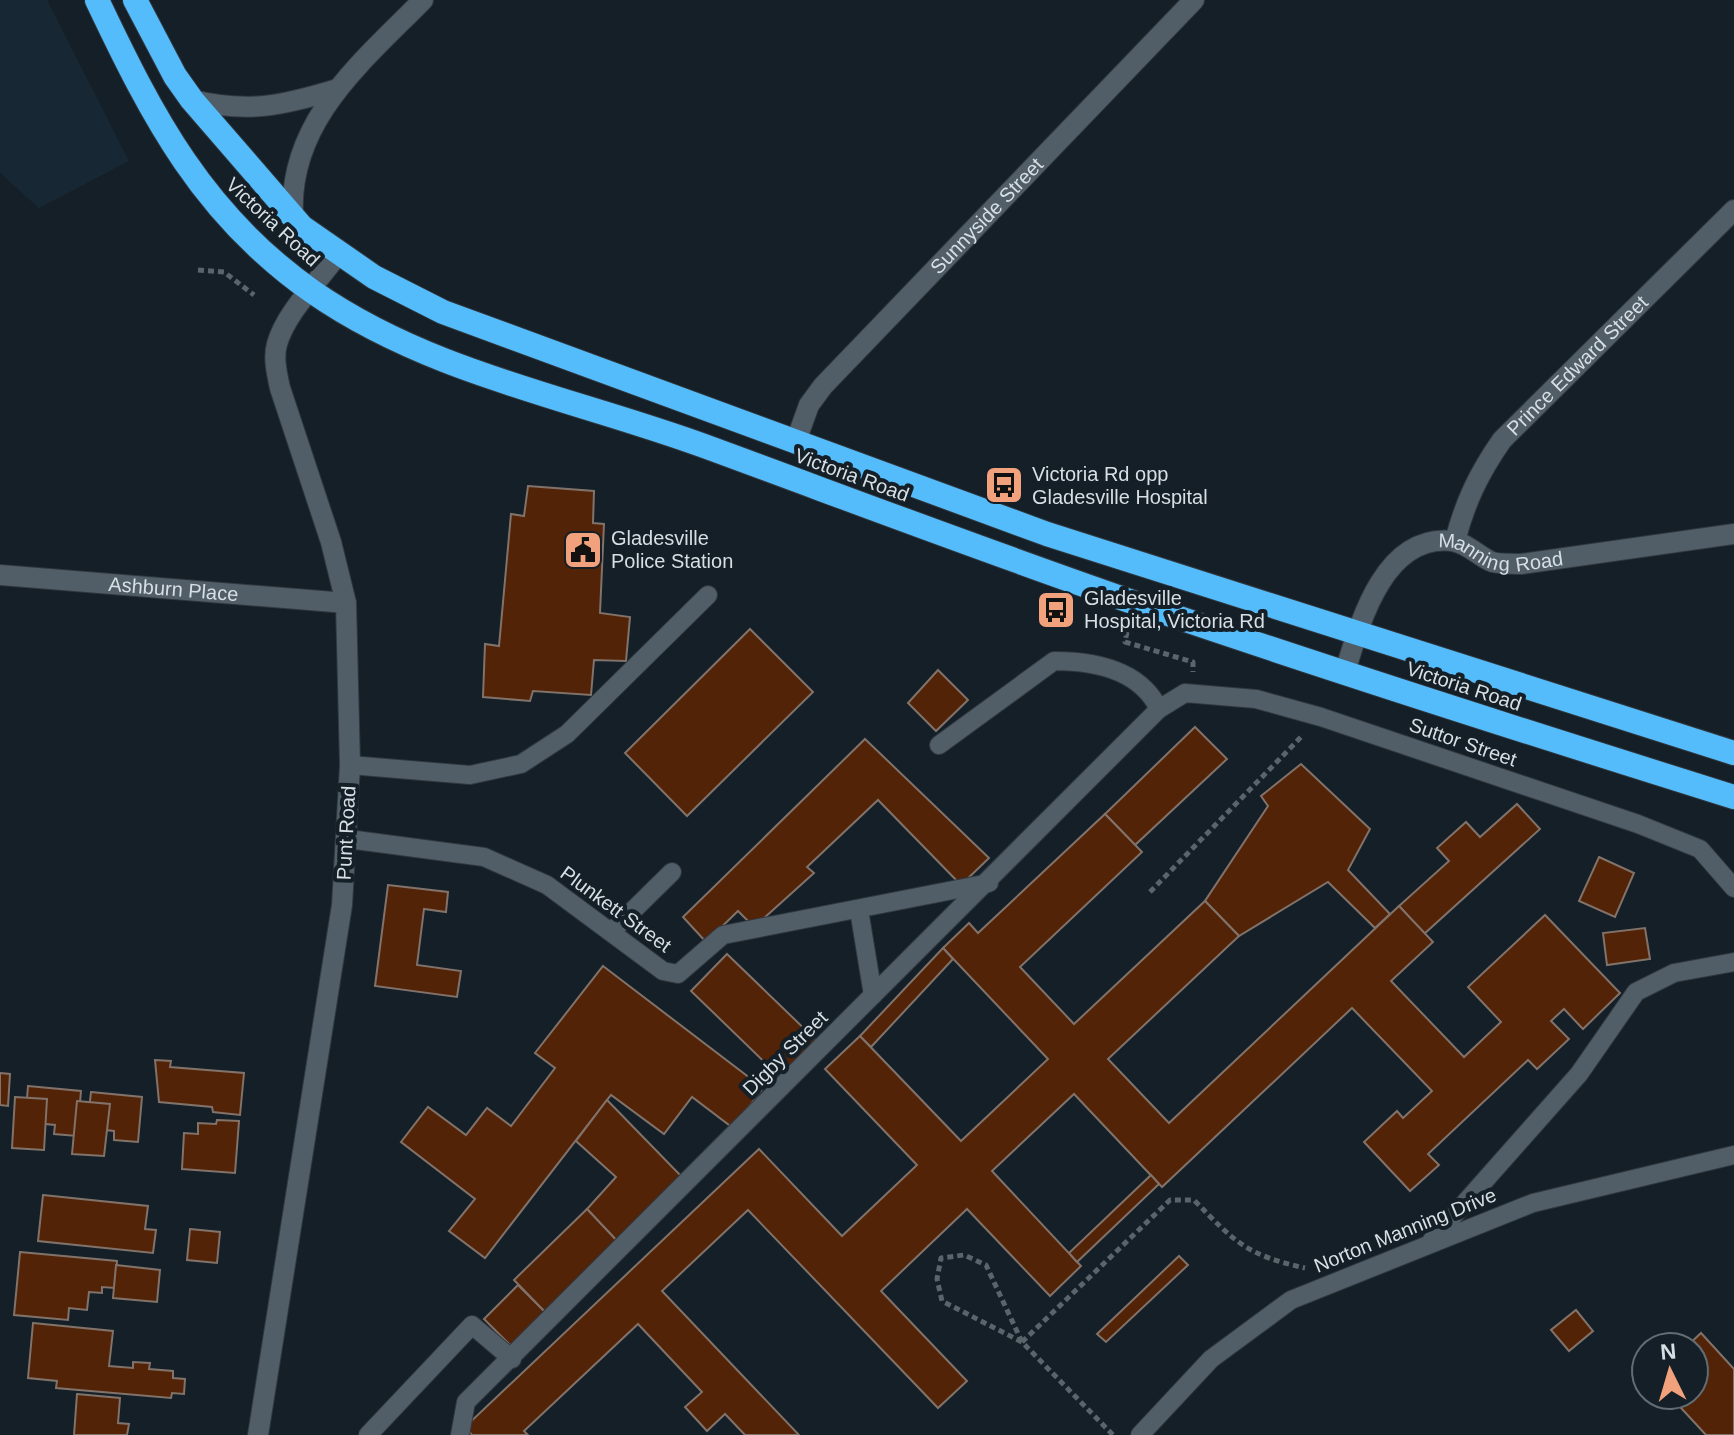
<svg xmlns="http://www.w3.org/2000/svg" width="1734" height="1435" font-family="Helvetica,sans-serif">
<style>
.built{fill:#172834}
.building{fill:#532307;stroke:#81726a;stroke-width:2}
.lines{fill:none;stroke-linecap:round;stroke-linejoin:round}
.lane-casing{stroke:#31383f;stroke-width:20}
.street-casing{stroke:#31383f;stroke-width:22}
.secondary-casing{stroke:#31383f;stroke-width:22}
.highway-casing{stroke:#31383f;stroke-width:26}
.path{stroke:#5a646b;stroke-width:5;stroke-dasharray:6 4;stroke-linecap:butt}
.lane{stroke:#515e67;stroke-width:18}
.street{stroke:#515e67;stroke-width:20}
.secondary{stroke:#515e67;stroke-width:20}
.highway{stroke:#55bcfc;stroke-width:24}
.labels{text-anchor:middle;stroke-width:8;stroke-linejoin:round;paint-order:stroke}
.street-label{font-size:20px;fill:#d7dfe4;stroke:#141f27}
.poi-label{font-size:20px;fill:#d7dfe4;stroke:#141f27;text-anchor:start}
</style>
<rect width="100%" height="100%" fill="#141f27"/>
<!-- built -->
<polygon class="built" points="0,0 47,0 129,161 39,208 0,173"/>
<!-- building -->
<g class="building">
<polygon points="528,486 594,491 593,523 604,524 600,613 630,617 626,661 594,660 591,695 533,691 530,701 483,697 485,644 499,646 511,514 524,516"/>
<polygon points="750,629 813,692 687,816 625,753"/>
<polygon points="938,670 968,700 936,731 908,703"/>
<polygon points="1195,727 1227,759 1135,845 1105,814"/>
<polygon points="865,739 989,858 961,885 878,800 807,867 814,873 754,927 738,911 706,942 683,917"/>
<polygon points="1301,764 1370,829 1348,870 1390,914 1375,928 1328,882 1239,936 1205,901 1268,806 1261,796"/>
<polygon points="1517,804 1540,829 1424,934 1399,906 1449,861 1437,848 1466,822 1480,837"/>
<polygon points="1105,814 1142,852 1020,967 1074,1024 1205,901 1239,936 1108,1059 1169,1123 1399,906 1433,942 1391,981 1464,1057 1501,1022 1468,987 1545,915 1620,993 1583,1029 1564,1009 1551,1021 1569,1039 1537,1069 1528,1060 1428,1154 1439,1165 1410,1191 1364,1142 1397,1111 1403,1118 1432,1091 1352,1008 1162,1187 1074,1094 992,1171 1081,1266 1050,1296 967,1209 881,1291 967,1381 938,1408 748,1210 662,1291 799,1435 745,1435 725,1414 707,1431 685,1407 702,1392 638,1324 524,1431 528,1435 472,1435 465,1427 759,1149 842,1236 917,1165 825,1069 860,1036 961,1141 1048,1059 943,948 969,923 978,933"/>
<polygon points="1599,857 1634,873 1615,917 1579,901"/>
<polygon points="388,885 448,892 446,912 424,909 417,965 461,971 457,997 375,986"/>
<polygon points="1645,928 1650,959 1607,965 1603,933"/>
<polygon points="943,948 953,959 871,1047 860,1036"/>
<polygon points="727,954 816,1040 780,1077 691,991"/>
<polygon points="603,966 763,1088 733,1128 692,1097 664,1134 611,1095 485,1258 449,1231 475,1199 401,1142 428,1107 466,1135 487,1108 511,1126 555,1068 535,1053"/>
<polygon points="155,1060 171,1061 170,1067 244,1073 240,1115 213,1112 212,1107 159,1102"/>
<polygon points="0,1073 10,1074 8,1106 0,1105"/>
<polygon points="28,1086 81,1091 77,1136 54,1134 55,1125 25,1122"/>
<polygon points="91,1092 142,1097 138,1142 114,1140 114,1131 87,1128"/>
<polygon points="15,1097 47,1099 44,1150 12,1148"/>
<polygon points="607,1100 683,1178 619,1243 587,1209 616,1177 576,1141"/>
<polygon points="77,1101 110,1104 104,1156 72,1154"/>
<polygon points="217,1120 239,1121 235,1173 182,1169 184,1133 198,1134 198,1123 216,1124"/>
<polygon points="1151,1175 1159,1184 1077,1262 1069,1253"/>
<polygon points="43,1195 148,1206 145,1229 156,1230 153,1253 38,1241"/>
<polygon points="587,1209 619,1243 547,1314 514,1280"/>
<polygon points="190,1229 220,1232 217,1263 187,1260"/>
<polygon points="20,1252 117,1261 115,1288 102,1287 102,1293 89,1292 87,1310 69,1308 68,1320 14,1315"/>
<polygon points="1179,1256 1188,1265 1106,1342 1097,1334"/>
<polygon points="116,1265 160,1270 157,1302 113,1298"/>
<polygon points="518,1285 547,1314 512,1347 484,1319"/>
<polygon points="1576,1310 1593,1331 1569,1351 1551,1330"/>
<polygon points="33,1323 113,1331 109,1366 133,1368 133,1362 150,1363 149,1369 173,1371 173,1378 185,1379 184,1394 172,1393 171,1398 56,1388 57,1381 28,1378"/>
<polygon points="1701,1333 1734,1369 1734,1435 1706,1435 1669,1395 1694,1395 1694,1347 1686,1347"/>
<polygon points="77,1394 120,1398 118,1423 129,1424 127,1435 74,1435"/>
</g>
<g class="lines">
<defs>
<g id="lane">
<path d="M939,745L1054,661C1095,661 1140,670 1159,709"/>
<polyline points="350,765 470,775 521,764 567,734 708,595"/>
<polyline points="348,839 484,857 547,885 663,971 678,974 723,935 989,883"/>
<polyline points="859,910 873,995"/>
<polyline points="611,932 672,872"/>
<polyline points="1432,1240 1579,1074 1636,992 1674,973 1734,962"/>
<polyline points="368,1435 472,1325 512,1359"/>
<polyline points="460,1435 466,1402 1159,709 1185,693 1256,699 1321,717 1638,824 1700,849 1734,888"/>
<polyline points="1140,1435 1211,1359 1291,1300 1533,1203 1734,1155"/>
</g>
<g id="street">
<path d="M192,100C248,113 281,106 334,90"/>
<path d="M293,215C288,121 363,61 423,0"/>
<path id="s1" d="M796,441L809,405L823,386L1194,0"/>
<path id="s2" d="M1455,541C1465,502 1479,473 1502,440L1734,210"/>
<path id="s3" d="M0,575L346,603L350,765L342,905L258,1435"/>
</g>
<g id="secondary">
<path d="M338,254C319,281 286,312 277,344C273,358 277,374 280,388L331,542L346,603"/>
<path id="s4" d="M1345,672C1360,622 1384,534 1452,541C1467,543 1477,555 1490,561C1498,565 1511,563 1521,564L1734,534"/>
</g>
<g id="highway">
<path d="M97,0C153,118 203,215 313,292C431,374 574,398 707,447C854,501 1001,557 1150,608C1344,674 1539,736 1734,797"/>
<polyline points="135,0 175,76 192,100 302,227 374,277 443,312 1047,534 1734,753"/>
</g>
</defs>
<!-- lane casing -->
<use href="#lane" class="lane-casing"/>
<!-- street casing -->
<use href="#street" class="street-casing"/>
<!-- secondary casing -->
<use href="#secondary" class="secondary-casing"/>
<!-- highway casing -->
<use href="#highway" class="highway-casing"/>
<!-- path -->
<g class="path">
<polyline points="198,270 224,272 254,295"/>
<polyline points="1127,632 1125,642 1193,662 1193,672"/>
<polyline points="1150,892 1303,735"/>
<path d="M1022,1342L1170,1200H1194C1235,1242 1246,1255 1305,1268"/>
<polyline points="1022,1342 986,1265 964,1255 941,1258 937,1279 942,1301 1022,1342 1113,1435"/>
</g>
<!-- lane -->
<use href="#lane" class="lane"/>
<!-- street -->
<use href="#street" class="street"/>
<!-- secondary -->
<use href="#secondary" class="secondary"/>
<!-- highway -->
<use href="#highway" class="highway"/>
</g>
<!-- icons -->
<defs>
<symbol id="bus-square" viewBox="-11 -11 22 22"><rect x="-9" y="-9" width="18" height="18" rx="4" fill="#f1a17c" stroke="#141f27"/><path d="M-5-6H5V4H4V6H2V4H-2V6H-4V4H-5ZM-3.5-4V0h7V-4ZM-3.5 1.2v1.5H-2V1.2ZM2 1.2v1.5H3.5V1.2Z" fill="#111"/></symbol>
<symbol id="civic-square" viewBox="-11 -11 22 22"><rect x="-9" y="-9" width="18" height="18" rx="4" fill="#f1a17c" stroke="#141f27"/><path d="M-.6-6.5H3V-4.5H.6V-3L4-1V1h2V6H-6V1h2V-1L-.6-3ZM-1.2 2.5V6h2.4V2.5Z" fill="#111"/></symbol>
</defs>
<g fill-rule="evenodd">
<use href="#bus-square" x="982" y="463" width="44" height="44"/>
<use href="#civic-square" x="561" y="528" width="44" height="44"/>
<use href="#bus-square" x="1034" y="588" width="44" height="44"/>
</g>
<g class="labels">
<!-- street labels -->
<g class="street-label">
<text dy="7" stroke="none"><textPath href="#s1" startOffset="298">Sunnyside Street</textPath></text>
<text transform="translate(273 222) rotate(43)" y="7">Victoria Road</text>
<text dy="7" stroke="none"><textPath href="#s2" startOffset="218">Prince Edward Street</textPath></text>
<text transform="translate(852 475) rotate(20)" y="7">Victoria Road</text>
<text dy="7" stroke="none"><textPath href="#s4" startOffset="236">Manning Road</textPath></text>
<text dy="7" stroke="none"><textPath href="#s3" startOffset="174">Ashburn Place</textPath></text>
<text transform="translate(1464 686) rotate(18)" y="7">Victoria Road</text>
<text transform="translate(1463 742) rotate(19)" y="7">Suttor Street</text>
<text transform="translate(346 833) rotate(-87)" y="7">Punt Road</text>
<text transform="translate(616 909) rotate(36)" y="7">Plunkett Street</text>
<text transform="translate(785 1053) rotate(-45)" y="7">Digby Street</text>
<text transform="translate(1405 1230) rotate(-22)" y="7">Norton Manning Drive</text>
</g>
<!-- poi labels -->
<g class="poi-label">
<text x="1032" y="481">Victoria Rd opp<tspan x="1032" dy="23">Gladesville Hospital</tspan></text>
<text x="611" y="545">Gladesville<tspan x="611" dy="23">Police Station</tspan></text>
<text x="1084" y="605">Gladesville<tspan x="1084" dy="23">Hospital, Victoria Rd</tspan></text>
</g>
</g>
<!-- north arrow -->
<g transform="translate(1670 1371) rotate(355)"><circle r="38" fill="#141f27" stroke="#626c73" stroke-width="2"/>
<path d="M0-6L14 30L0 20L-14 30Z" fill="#f1a17c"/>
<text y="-12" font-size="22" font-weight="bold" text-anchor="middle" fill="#d7dfe4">N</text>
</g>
</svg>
